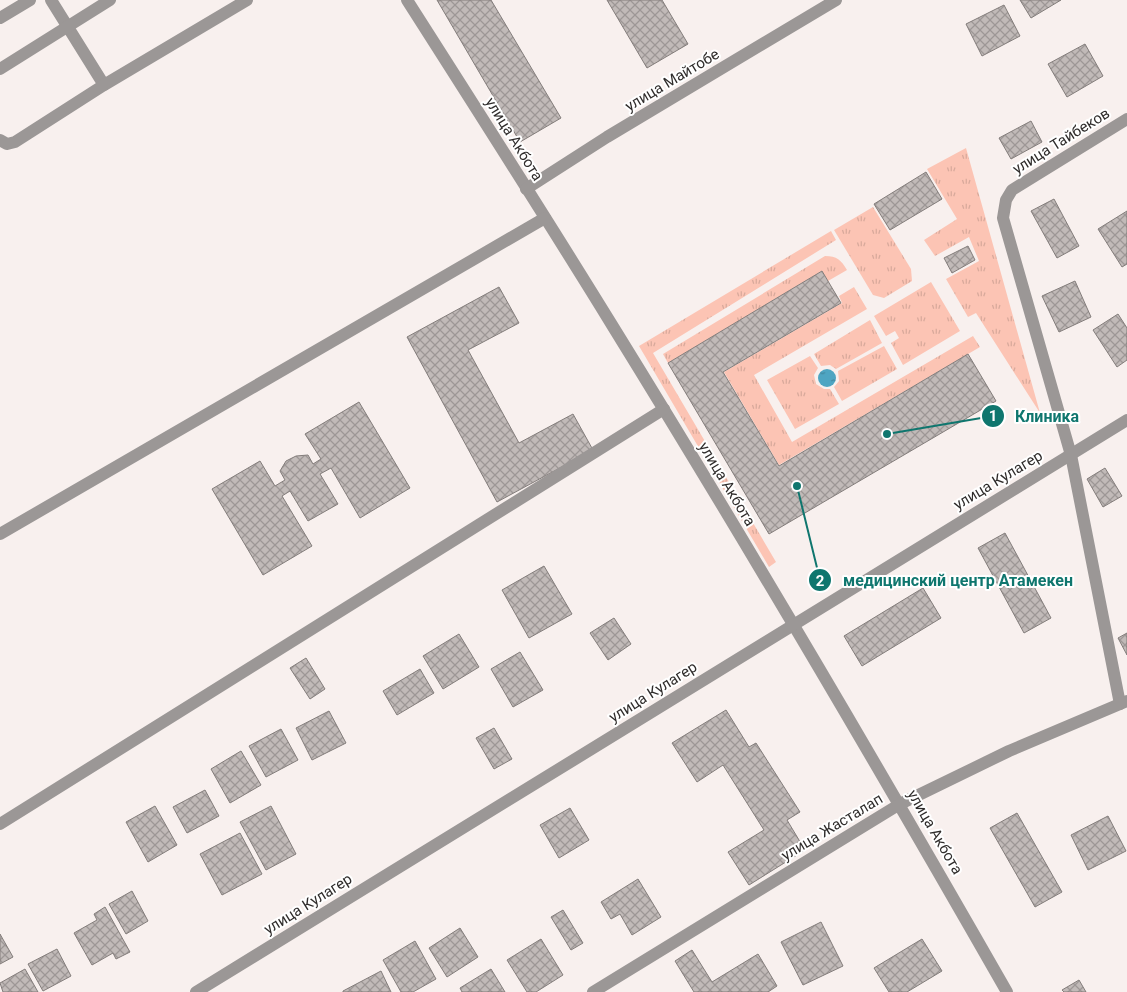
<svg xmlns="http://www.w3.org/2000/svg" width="1127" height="992" font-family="Roboto,sans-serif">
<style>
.grass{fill:url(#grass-tufts)}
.water{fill:url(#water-ripples)}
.building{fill:url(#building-cross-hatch);stroke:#837d7b}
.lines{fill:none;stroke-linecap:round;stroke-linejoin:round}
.minor{stroke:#9b9796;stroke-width:12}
.labels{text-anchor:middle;stroke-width:4;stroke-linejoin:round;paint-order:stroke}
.street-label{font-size:15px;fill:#2f2c2b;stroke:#fff}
.leader{fill:none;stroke:#0f766e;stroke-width:2}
.callout-dot{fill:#0f766e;stroke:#fff;stroke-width:2}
.mark-label{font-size:15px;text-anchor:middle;font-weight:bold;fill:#fff}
.callout-label{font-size:16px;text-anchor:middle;font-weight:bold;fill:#0f766e;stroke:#fff;stroke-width:4;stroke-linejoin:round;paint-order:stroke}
</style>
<defs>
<pattern id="grass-tufts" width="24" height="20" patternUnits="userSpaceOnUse" patternTransform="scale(1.25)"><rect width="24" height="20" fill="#fcc4b4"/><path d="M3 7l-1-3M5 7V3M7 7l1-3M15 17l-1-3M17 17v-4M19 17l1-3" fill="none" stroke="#d8a99b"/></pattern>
<pattern id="water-ripples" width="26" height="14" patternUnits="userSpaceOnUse" patternTransform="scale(1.25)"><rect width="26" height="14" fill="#4ea5c2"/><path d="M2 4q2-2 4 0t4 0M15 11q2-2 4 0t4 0" fill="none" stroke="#41879e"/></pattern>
<pattern id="building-cross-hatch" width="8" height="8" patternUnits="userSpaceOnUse" patternTransform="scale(1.25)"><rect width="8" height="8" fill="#c1bab8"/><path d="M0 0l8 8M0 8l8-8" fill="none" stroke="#9d9796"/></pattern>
</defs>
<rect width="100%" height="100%" fill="#f8f0ee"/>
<!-- grass -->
<g class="grass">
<polygon points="966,148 1040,413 976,313 968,317 946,279 979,261 969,237 935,256 924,240 957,219 927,169"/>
<polygon points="873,207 911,269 912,281 884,298 873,295 834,230"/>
<polygon points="831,231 836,240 653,353 776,562 769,567 639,346"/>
<path d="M825,256C837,256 841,260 847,270L828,281L822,271L668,363L663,354Z"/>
<polygon points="931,282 960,331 903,365 891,343 899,338 895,331 886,336 874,316"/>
<polygon points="854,287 867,309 754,375 792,442 973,336 980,347 779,465 724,372 842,303 839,296"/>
<polygon points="870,320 882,343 836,369 830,365 821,366 814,354"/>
<polygon points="884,346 897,369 842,401 834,387 839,381 838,371"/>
<polygon points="810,356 818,368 814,375 816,384 824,389 830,389 839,404 795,429 767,380"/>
</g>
<!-- water -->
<circle class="water" cx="827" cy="378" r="9"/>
<!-- building -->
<g class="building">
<polygon points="437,0 491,0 561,118 520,142"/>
<polygon points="607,0 662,0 688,44 647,68"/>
<polygon points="1020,0 1061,0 1031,18"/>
<polygon points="1004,5 1020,36 982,56 966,24"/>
<polygon points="1085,44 1103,76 1067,97 1048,64"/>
<polygon points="1031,121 1042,142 1011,159 999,138"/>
<polygon points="926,172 942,199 890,230 874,204"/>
<polygon points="1054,199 1079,246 1057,258 1031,211"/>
<polygon points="1127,211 1127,264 1122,267 1098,229"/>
<polygon points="968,246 975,260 952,273 944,258"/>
<polygon points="822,271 841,303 723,372 779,466 968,354 996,401 769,534 668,363"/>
<polygon points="1075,281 1091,317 1059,332 1042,296"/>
<polygon points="499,287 519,323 468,350 519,443 573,414 593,450 497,502 407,337"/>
<polygon points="1118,314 1127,328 1127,360 1117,367 1093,330"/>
<polygon points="359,402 410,488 360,518 331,468 320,474 338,504 308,521 290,491 282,496 312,546 263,575 212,489 260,461 275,486 285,480 280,471 286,461 296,456 308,455 313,464 321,459 305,434"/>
<polygon points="1105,468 1122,496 1103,507 1087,479"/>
<polygon points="1005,533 1051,618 1024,633 978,548"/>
<polygon points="544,566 572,614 529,638 502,590"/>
<polygon points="923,588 941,618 862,666 844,636"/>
<polygon points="614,618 631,644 608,660 590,633"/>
<polygon points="1127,633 1127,655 1118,638"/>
<polygon points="459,634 479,667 443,689 423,656"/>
<polygon points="520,652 543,690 513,707 491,669"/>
<polygon points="306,658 325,689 310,699 290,668"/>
<polygon points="420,669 434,693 397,715 383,691"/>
<polygon points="726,710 749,747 756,743 800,812 787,820 805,850 749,885 728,852 764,830 723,765 697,782 672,743"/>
<polygon points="329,711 346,743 312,760 296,728"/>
<polygon points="494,728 512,759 494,769 476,738"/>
<polygon points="281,729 298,760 266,777 249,746"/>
<polygon points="241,751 261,785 230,803 211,769"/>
<polygon points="205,790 219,816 187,833 173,807"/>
<polygon points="155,806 177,845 148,862 126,822"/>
<polygon points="271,806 296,854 266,870 240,822"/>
<polygon points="570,808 589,840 559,858 540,825"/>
<polygon points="1017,813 1062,892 1035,907 990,828"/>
<polygon points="1108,816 1126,851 1088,870 1071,835"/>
<polygon points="240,833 262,874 222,895 200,854"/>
<polygon points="638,879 661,917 632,935 620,914 611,919 601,902"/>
<polygon points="132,891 148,921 126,934 109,904"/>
<polygon points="105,907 130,952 116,959 113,953 92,965 74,933 97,920 94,914"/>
<polygon points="563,910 583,943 571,950 551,917"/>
<polygon points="821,922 843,966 803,985 781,942"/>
<polygon points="460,928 478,957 447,977 429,948"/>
<polygon points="0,934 13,957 0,964"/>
<polygon points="541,939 563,975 536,992 527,992 507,960"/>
<polygon points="922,939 942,971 907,992 889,992 874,968"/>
<polygon points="415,941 436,979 413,992 401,992 383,960"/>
<polygon points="57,949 71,976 43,991 28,964"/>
<polygon points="692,950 712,982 758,954 777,986 768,992 694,992 675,961"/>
<polygon points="25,969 38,992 3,992 0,983"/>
<polygon points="491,969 505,992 462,992 460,988"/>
<polygon points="381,971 391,992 343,992 343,991"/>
<polygon points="1079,980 1086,992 1064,992 1062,990"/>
</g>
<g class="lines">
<!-- minor -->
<g class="minor">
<polyline points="51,0 104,85"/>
<path d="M407,0C476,108 545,216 612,325C748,545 879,768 1007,992"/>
<polyline points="0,18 30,0"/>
<polyline points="0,69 110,0"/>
<polyline points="0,140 7,144 15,142 104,85 247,0"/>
<polyline points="526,189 607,137 836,0"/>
<polyline points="0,534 545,218"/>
<polyline points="1120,704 1071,455 1003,218 1006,200 1012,190 1127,119"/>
<polyline points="0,824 664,409"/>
<polyline points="196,992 1127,420"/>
<polyline points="593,992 900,804 1009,751 1127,701"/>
</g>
</g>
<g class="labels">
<!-- street labels -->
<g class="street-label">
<text transform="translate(672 80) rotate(-31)" y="5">улица Майтобе</text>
<text transform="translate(514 139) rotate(58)" y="5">улица Акбота</text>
<text transform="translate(1061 141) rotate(-32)" y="5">улица Тайбеков</text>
<text transform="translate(998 480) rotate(-31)" y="5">улица Кулагер</text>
<text transform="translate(727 484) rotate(59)" y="5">улица Акбота</text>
<text transform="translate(653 692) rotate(-32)" y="5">улица Кулагер</text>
<text transform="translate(832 827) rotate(-31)" y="5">улица Жасталап</text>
<text transform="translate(935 832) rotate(60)" y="5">улица Акбота</text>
<text transform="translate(308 904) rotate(-32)" y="5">улица Кулагер</text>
</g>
</g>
<!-- callouts -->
<path class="leader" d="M887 434L993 416M797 486L820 580"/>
<g class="callout-dot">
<circle cx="887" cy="434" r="5"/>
<circle cx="797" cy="486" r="5"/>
<circle cx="993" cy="416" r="12"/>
<circle cx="820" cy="580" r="12"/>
</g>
<g class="mark-label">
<text x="993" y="421">1</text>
<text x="820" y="586">2</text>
</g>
<g class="callout-label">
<text x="1047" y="422">Клиника</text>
<text x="958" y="586">медицинский центр Атамекен</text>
</g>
</svg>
